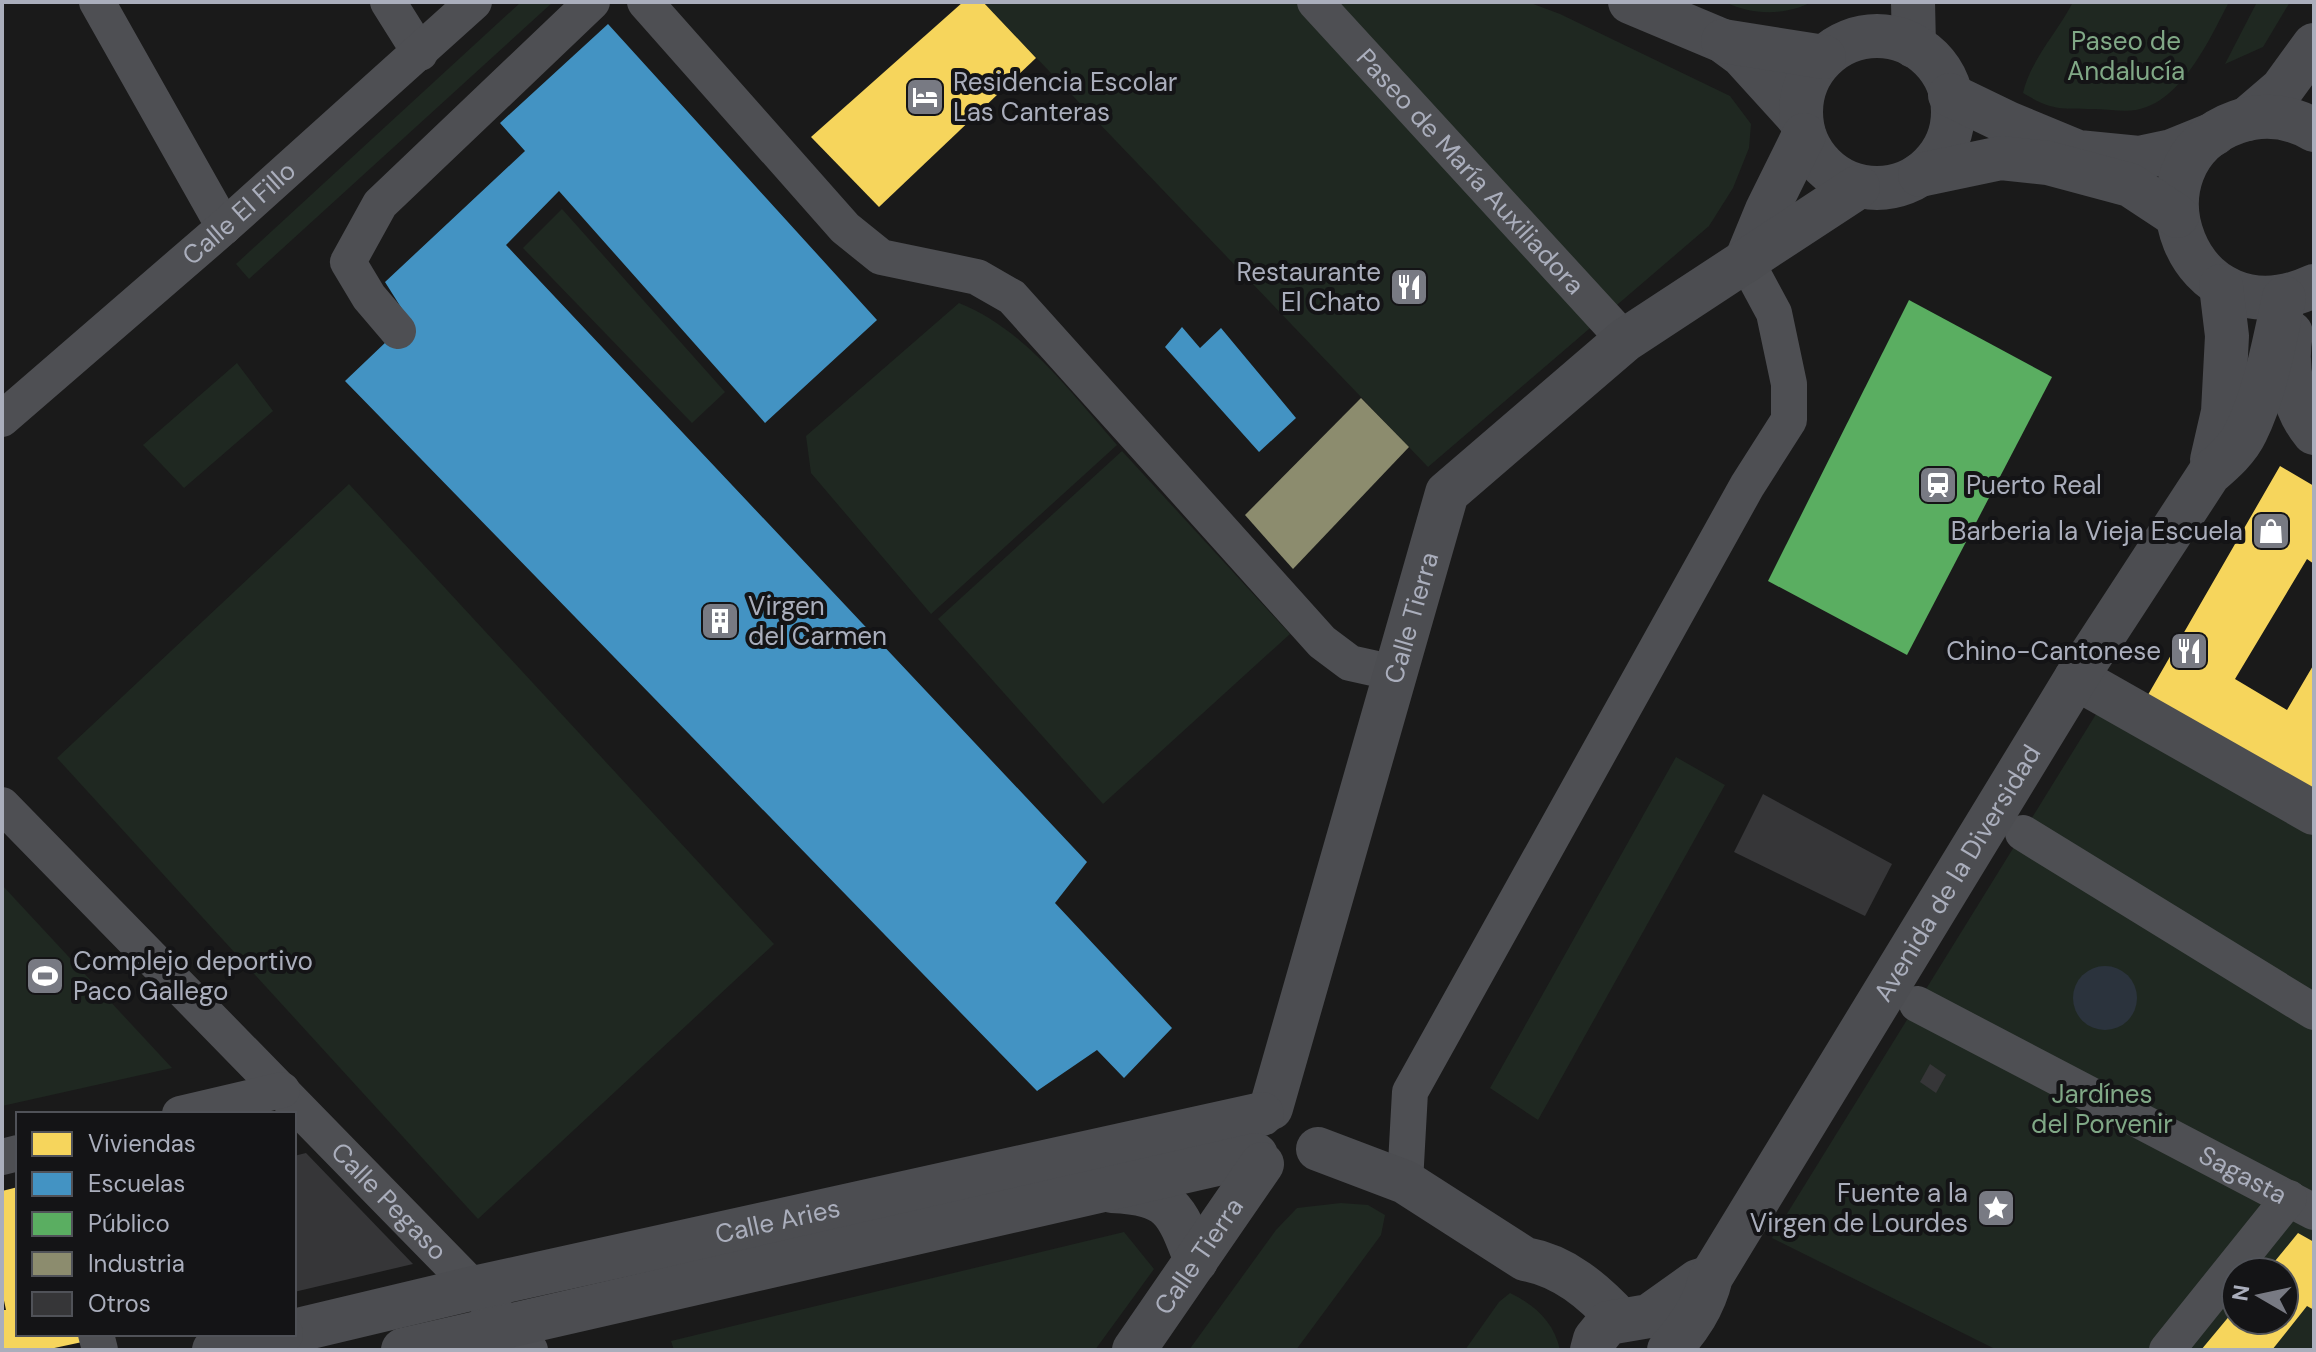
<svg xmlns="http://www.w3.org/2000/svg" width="2316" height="1352" font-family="'DM Sans',sans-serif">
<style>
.green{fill:#1f2821;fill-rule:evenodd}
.water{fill:#2b333d}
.homes{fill:#f6d55c}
.schools{fill:#4393c3}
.public{fill:#5aae61}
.industry{fill:#8c8c6e}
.building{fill:#363638}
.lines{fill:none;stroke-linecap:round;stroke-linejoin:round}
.street{stroke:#4e4f53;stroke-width:36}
.secondary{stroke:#4c4d51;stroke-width:44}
.labels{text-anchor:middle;stroke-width:8;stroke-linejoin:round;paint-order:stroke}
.park-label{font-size:26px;fill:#80a886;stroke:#141416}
.poi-label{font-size:26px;fill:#aaaebc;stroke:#141416;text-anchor:start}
.street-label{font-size:26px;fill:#aaaebc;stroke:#141416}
</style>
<rect width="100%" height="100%" fill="#1a1a1a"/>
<!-- green -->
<g class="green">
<polygon points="521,2 553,2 249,279 236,264"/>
<polygon points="983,2 1528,2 1560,14 1730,96 1751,124 1749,148 1733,188 1709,226 1428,467"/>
<path d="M1725,2H1811C1786,16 1750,15 1725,2Z"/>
<path d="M2073,2H2229C2210,38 2182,102 2136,110C2122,112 2106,109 2093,109C2059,108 2053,111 2023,93C2031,59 2057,33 2073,2Z"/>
<polygon points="2257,2 2290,2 2263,47 2225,64"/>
<polygon points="562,209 725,392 692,423 523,248"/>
<path d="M959,303C1026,330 1070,392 1117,445L931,614L811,473L806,436Z"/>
<polygon points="237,363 273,411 184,488 143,445"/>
<polygon points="1122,451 1290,634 1103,804 938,619"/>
<polygon points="349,484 774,944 478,1219 57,758"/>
<path d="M2098,711L2314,836V1350H1997L1772,1238ZM2236,1272H2284V1320H2236Z"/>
<polygon points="1676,757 1725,785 1538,1120 1490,1088"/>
<polygon points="2,885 172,1068 2,1106"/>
<polygon points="1341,1203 1368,1205 1385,1215 1381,1235 1296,1350 1189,1350 1276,1230 1297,1208"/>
<polygon points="1124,1232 1154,1269 1095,1350 674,1350 671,1341"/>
<path d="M1510,1293C1535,1305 1554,1322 1560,1350H1465L1499,1302Z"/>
</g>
<!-- water -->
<circle class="water" cx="2105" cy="998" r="32"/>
<!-- homes -->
<g class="homes">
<polygon points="963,2 983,2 1036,58 879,207 811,137"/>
<polygon points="2280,466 2314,486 2314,564 2307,559 2235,679 2287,710 2314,664 2314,799 2145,700"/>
<polygon points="18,1187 18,1334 85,1334 87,1341 45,1350 2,1350 2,1310 6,1310 2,1291 2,1191"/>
<polygon points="2298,1233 2314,1242 2314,1310 2307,1306 2272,1350 2201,1350 2236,1308 2236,1320 2284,1320 2284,1272 2266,1272"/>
</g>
<!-- schools -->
<g class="schools">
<polygon points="608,24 877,320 765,423 559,191 506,245 1087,862 1055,903 1172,1028 1124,1078 1097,1050 1037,1091 345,381 409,320 385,282 525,151 500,123"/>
<polygon points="1182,327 1200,348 1221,328 1296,418 1259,452 1165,347"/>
</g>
<!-- public -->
<polygon class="public" points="1909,300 2052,377 1907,655 1768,581"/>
<!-- industry -->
<polygon class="industry" points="1361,398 1409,447 1293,569 1245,515"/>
<!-- building -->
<g class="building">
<polygon points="1763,794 1892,864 1865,916 1734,852"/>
<polygon points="1930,1064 1946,1075 1936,1093 1920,1082"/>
<polygon points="306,1153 413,1264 294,1292 294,1156"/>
</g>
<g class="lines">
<!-- street -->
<g class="street">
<polyline points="97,2 224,227"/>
<polyline points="388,2 420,53"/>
<polyline points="645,2 845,228 881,257 977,277 1012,297 1322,642 1350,663 1395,673"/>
<path id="s1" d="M1315,2L1625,340"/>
<polyline points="398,331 369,297 348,262 380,204 592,2"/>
<path id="s2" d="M2,419L224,227L474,2"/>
<path id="s3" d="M2,805L474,1288L530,1350"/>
<polyline points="2023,833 2314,1012"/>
<path id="s4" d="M1917,1004L2314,1212"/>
<polyline points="180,1114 282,1090"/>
<polyline points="2,1157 18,1153"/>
<polyline points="1405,1182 1410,1092 1747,486 1789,420 1789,384 1774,313 1746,261"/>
<polyline points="96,1334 100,1350"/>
<polyline points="2167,1350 2289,1198"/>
</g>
<!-- secondary -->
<g class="secondary">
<polyline points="1630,2 1723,41 1742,55 1801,120"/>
<polyline points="1913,2 1914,46"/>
<circle cx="1877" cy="112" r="76"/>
<polyline points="1723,41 1824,57"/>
<polyline points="1950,95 2008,123 2078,152 2139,158 2172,151 2214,134"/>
<polyline points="2247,119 2282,89 2314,45"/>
<path d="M2314,130C2290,116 2263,113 2237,122C2122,162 2186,345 2314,286"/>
<polyline points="1920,175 2001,158 2048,163 2130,185 2177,216"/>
<polyline points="1746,261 1767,210 1804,135"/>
<path d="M2291,333C2285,366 2292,407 2314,433"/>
<polyline points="2212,460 2223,412 2227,336 2221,286"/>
<polyline points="2076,678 2314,813"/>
<path id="s5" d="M1271,1108L1447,493L1625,340L1858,187"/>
<path d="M1318,1149L1405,1182L1525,1259C1564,1266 1593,1291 1620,1320"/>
<path d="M1112,1191C1171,1194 1176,1208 1196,1261"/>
<path id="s6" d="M294,1331L474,1288L1262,1114"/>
<polyline points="214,1350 281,1334"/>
<polyline points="403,1350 1256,1155"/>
<path id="s7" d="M1134,1350L1262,1164"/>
<polyline points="1592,1350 1595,1339 1608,1323 1649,1316 1698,1281 1711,1277"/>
<path id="s8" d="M1669,1350C1689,1328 1704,1306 1711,1277L2076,678L2209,474C2223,462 2238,449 2246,432C2266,391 2274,342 2284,298"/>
</g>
</g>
<!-- icons -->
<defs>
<symbol id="hotel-square" viewBox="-11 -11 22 22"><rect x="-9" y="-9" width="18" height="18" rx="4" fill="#787a83" stroke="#141416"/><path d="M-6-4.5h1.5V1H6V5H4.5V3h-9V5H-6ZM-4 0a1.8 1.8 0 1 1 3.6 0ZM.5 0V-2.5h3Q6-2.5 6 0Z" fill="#fff"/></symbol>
<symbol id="restaurant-square" viewBox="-11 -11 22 22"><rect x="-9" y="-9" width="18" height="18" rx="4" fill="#787a83" stroke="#141416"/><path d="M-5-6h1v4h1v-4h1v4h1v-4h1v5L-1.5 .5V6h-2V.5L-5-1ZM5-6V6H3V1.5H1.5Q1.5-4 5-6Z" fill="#fff"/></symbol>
<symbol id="station-square" viewBox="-11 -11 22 22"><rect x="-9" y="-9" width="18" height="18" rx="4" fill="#787a83" stroke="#141416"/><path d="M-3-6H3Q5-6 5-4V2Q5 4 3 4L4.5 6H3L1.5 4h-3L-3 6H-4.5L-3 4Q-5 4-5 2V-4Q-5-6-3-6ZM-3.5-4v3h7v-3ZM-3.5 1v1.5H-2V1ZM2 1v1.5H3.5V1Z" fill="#fff"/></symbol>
<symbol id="shop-square" viewBox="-11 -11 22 22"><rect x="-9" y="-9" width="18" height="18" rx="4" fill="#787a83" stroke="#141416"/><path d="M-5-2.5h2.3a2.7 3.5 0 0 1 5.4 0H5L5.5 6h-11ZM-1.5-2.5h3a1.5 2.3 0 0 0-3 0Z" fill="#fff"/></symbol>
<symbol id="building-square" viewBox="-11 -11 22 22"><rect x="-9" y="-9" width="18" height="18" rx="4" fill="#787a83" stroke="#141416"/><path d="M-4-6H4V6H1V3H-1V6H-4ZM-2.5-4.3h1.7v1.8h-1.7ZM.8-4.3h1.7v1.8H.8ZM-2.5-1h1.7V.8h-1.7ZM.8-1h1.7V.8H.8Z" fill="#fff"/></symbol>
<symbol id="stadium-square" viewBox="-11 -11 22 22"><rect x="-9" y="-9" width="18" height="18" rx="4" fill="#787a83" stroke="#141416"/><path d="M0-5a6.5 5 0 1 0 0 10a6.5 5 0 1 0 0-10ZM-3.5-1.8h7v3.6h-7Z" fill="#fff"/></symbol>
<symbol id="sight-square" viewBox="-11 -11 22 22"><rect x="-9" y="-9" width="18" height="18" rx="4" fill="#787a83" stroke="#141416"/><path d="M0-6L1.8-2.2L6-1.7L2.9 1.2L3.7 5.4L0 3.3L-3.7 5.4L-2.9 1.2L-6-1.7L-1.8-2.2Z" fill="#fff"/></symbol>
</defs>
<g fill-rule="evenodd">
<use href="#hotel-square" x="903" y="75" width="44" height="44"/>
<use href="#restaurant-square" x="1387" y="265" width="44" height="44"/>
<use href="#station-square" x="1916" y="463" width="44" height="44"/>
<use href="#shop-square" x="2249" y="509" width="44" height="44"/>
<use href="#building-square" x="698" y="599" width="44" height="44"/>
<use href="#restaurant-square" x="2167" y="629" width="44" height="44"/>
<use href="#stadium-square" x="23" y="954" width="44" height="44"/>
<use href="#sight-square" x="1974" y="1186" width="44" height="44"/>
</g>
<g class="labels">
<!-- park labels -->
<g class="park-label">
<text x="2126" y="50">Paseo de<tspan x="2126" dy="30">Andalucía</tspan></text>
<text x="2102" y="1103">Jardínes<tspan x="2102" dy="30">del Porvenir</tspan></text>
</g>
<!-- poi labels -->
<g class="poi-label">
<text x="953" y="91">Residencia Escolar<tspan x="953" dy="30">Las Canteras</tspan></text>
<text x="1381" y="281" text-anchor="end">Restaurante<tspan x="1381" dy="30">El Chato</tspan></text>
<text x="1966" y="494">Puerto Real</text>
<text x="2243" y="540" text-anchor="end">Barberia la Vieja Escuela</text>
<text x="748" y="615">Virgen<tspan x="748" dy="30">del Carmen</tspan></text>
<text x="2161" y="660" text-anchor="end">Chino-Cantonese</text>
<text x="73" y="970">Complejo deportivo<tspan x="73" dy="30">Paco Gallego</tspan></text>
<text x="1968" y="1202" text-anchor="end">Fuente a la<tspan x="1968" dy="30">Virgen de Lourdes</tspan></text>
</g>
<!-- street labels -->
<g class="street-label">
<text dy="9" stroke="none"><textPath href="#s1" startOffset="230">Paseo de María Auxiliadora</textPath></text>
<text dy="9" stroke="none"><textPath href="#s2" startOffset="314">Calle El Fillo</textPath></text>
<text dy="9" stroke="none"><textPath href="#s5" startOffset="510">Calle Tierra</textPath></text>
<text dy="9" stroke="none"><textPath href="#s8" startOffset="558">Avenida de la Diversidad</textPath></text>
<text dy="9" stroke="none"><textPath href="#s4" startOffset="368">Sagasta</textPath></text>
<text dy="9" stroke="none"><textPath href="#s3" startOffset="554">Calle Pegaso</textPath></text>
<text dy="9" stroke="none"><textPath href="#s6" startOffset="496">Calle Aries</textPath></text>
<text dy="9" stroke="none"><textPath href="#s7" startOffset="114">Calle Tierra</textPath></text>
</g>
</g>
<!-- border -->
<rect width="2316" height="1352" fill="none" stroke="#aaaebc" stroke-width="8"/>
<!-- legend -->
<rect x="16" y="1112" width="280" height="224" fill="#141416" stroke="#505258" stroke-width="2"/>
<rect x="32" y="1132" width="40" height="24" fill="#f6d55c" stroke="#505258" stroke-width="2"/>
<text x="88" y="1152" font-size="24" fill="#aaaebc">Viviendas</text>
<rect x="32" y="1172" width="40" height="24" fill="#4393c3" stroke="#505258" stroke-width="2"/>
<text x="88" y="1192" font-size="24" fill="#aaaebc">Escuelas</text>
<rect x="32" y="1212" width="40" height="24" fill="#5aae61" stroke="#505258" stroke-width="2"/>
<text x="88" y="1232" font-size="24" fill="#aaaebc">Público</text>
<rect x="32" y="1252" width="40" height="24" fill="#8c8c6e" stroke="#505258" stroke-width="2"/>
<text x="88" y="1272" font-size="24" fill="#aaaebc">Industria</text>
<rect x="32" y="1292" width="40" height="24" fill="#363638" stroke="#505258" stroke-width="2"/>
<text x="88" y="1312" font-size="24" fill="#aaaebc">Otros</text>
<!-- north arrow -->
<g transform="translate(2260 1296) rotate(279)"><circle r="38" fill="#141416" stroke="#505258" stroke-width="2"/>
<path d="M0-6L14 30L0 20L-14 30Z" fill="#787a83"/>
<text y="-12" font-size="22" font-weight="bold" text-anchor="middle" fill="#aaaebc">N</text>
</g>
</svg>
